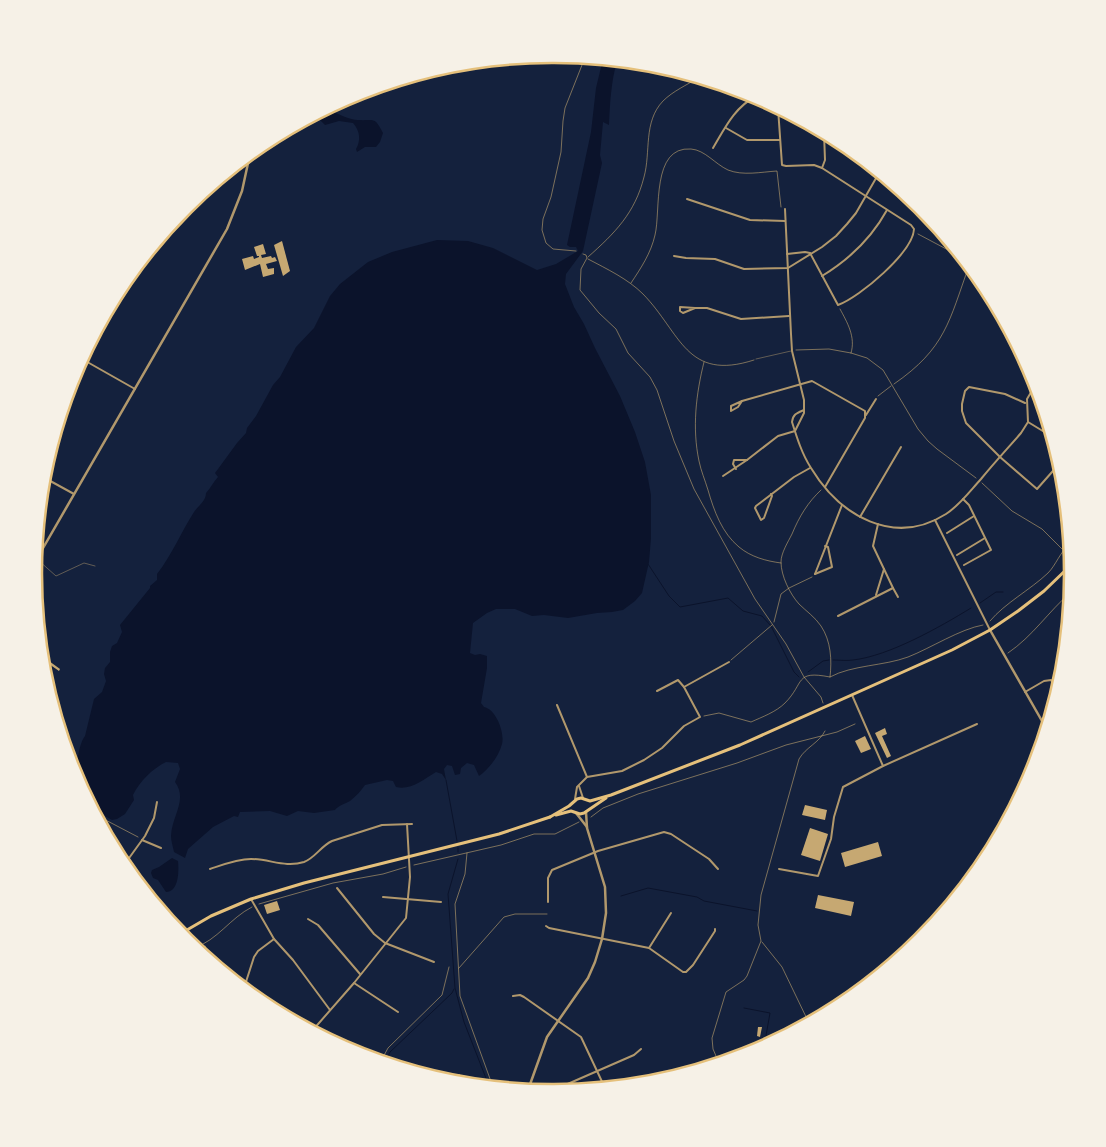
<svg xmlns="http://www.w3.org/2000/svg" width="1106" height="1147" font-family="'Golos Text',sans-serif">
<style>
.water{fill:#0b132b}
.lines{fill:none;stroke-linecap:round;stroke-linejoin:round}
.stream{stroke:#0b132b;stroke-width:1}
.building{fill:#c6a872}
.path{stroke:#e5c07b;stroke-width:0.5}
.service{stroke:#b1986c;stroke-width:0.5}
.minor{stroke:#b1986c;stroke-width:2}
.tertiary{stroke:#b1986c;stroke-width:2.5}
.primary{stroke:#e5c07b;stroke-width:3}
.rim{fill:none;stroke:#e5c07b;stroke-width:2.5}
</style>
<rect width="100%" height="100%" fill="#14213d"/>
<!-- water -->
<g class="water">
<path d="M603,59L617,61C611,82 610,103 609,125L603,122L600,155L602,163L583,251L566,274L565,284L574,307L584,324L595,348L620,396L635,432L645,462L651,495V538L649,562L642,593L635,601L623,610L612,612L597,613L568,618L544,615L532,616L515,609H496L487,613L473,623L470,653L475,655L480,654L487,656V668L481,703L484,707C496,709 505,733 502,744C499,756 489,769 479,776L474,765L467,763L461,768L460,774L455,775L452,766L447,765L444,769L446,780L442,774L436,772C424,779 410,791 396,787L393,781L387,780L365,785C361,791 356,796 350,801C345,804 339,805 335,810L314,813L298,811L287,816L270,811L240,812L238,817L234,816L213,827L188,849L185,858L174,852C173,847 171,841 171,836C172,815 188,800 175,782L180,769L178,763L166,762C152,769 140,781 133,795L134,800L125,814L117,819L112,820L94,810L75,776L77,774C76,766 79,743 85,736L94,699L102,692L106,681L104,674L105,668L110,662V652L112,646L117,643L122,632L120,625L150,588V586L157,580V574C172,555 181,532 194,512C198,506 206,501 206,493C211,488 213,482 218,477L215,473L218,469L237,443L246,433L247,428L256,416L273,385L280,377L296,347L314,328L330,296L340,284L368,262L392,252L437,240L468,241L493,248L537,270L556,264L578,251L576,247H570L567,245L591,132L596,88Z"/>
<path d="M328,108L331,111C339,114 350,120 358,120C375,121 374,116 383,133L380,142L376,147H365L357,152L356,149C361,140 360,131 353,123L339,121L325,125L319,119L318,113Z"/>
<path d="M172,858L178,861C179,871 179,892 166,892L158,880L153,878L151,873L152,870L159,867Z"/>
</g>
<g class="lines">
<!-- stream -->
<g class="stream">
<polyline points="648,564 669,596 680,607 728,598 743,611 762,616 771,626 794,672 799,677"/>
<polyline points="980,603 996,592 1003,592"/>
<path d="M833,660C840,660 846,661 853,660C889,656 940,627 971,608"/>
<polyline points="808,672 823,661 829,660"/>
<polyline points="446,780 457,841"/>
<polyline points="458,848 458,852"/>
<polyline points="458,859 448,894 455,988 464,1022 489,1086"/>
<polyline points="621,896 648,888 697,897 704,901 757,911"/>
<polyline points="744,1008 770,1013 764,1047"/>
<polyline points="385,1063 390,1052 452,993 454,989"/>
</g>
</g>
<!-- building -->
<g class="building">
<polygon points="282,241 290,271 283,276 274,245"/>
<polygon points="263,244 266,254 261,255 262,258 271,256 272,258 275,257 277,261 266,264 268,269 274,268 274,274 263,277 260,264 245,270 242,259 253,256 254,259 259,257 259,256 257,256 254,247"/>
<polygon points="46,660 49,661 60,669 59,671 49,664 45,670 43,664"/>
<polygon points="885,728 887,734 882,736 891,756 887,758 875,733"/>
<polygon points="865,736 871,749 861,753 855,741"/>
<polygon points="805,805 827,810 825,820 802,815"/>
<polygon points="810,828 828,834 820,861 801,855"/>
<polygon points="878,842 882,856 845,867 841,853"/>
<polygon points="818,895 854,902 851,916 815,908"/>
<polygon points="277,901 280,910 267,914 264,905"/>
<polygon points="758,1027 762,1027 760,1037 757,1036"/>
</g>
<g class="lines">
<!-- path -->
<g class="path">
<polyline points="918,234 950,251 967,270 984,284"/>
<polyline points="576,251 553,249 546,243 542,230 543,219 551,197 561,152 563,121 565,108 582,65 583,57"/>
<polyline points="583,254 586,255 587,258 581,269 580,290 599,313 616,329 628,353 650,377 657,390 674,441 694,489 755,599 786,644 804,677 821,697 823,703"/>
<path d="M588,257C615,233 635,213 644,177C651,152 643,122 663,101C673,91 687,85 698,78"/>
<path d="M588,259C607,269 628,279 643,294C681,333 686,382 754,360"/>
<path d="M631,283C641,268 651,253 655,235C661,211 651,146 691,149C705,150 715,164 728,170C743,176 761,172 777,171L781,207"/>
<path d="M840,309C847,322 856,337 851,353"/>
<polyline points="796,350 829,349 851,353 867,358 883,370 918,429 928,441 937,449 976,478"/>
<path d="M704,362C696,394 692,428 699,461C701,471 705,480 708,490C714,511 722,533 739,547C751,557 766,561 781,563"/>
<path d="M894,384C946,348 949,321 969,266"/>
<polyline points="878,396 891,386"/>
<polyline points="982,483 1012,511 1042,529 1062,549"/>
<path d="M821,490C808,502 799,517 792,534C788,542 781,553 781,562C781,576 790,594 799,604C806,611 815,617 821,626C831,641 832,660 830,677"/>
<polyline points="1065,551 1071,556"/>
<path d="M990,621C1005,603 1030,590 1048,573C1056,565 1060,552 1069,545"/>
<polyline points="774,622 781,594 789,588 812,577"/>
<path d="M1008,653C1033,636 1048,612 1070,593"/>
<polyline points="731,660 772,625"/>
<path d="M704,716L719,713L751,722C762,717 776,712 785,703C805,683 794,670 830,677C852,665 884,666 908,657C931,648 960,629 983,625"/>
<polyline points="96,815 138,837"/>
<polyline points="591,817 603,808 638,794 737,763 786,745 837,732 855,724"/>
<polyline points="467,853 465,874 455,904 460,996 493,1087"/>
<polyline points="414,865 501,845 534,834 555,834 579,822"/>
<polyline points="259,904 333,883 383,874 406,867"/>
<polyline points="762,942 782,967 809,1023"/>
<polyline points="205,946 209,960"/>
<path d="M194,948C218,940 230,918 252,907"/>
<polyline points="459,968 504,917 515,914 547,914"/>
<polyline points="381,1061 388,1048 442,995 449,967"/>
<path d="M719,1063L713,1049L712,1038L726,992L744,980L747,976L761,941L758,925L761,895L799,759C806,747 819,743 825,731"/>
</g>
<!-- service -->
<g class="service">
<polyline points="756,359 791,351"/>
<polyline points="38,560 56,576 84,563 95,566"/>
</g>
<!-- minor -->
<g class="minor">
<path d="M778,108L782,165L786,166L814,165L822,168L911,225L914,229C913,252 860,297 838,305L810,253"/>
<polyline points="726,128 747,140 780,140"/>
<path d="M713,148C725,128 734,108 756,96"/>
<polyline points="822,168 825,160 824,133"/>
<polyline points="687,199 750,220 785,221"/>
<polyline points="785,209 791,334 792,351 804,400 804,413 795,431"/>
<polyline points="787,254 805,252 810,253"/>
<polyline points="674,256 686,258 715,259 744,269 788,268 822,247 836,236 847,224 856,213 879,173"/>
<path d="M822,276C850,259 871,239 887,210"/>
<polygon points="680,307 695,308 683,313 680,311"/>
<polyline points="695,308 707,308 741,319 789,316"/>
<polyline points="82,359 135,389"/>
<polyline points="742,401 812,381 865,411 865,418 825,487"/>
<polygon points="742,401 738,407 731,411 731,406"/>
<polyline points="1025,403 1005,394 969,387 965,391 962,404 962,411 966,423 1000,457 1037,489 1060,463"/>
<path d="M804,410C797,413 793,414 792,422C797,438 802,454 811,468C840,516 894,547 946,514C960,505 970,491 981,479C994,463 1008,448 1021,433L1028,422L1027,399L1036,384"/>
<polyline points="866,415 876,399"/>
<polyline points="1028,422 1051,436"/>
<polyline points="747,460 778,436 795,431"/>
<polyline points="723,476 747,460 734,460 733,464 736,469"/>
<polyline points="43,477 74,494"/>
<polyline points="771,494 772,496 764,518 761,520 755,508 756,506 794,477 810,468"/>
<polyline points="963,499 969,505 991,550 964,565"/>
<polyline points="860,517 901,447"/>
<polyline points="935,520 990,630"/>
<polyline points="947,533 974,516"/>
<polyline points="957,555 985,538"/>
<polyline points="815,574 842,505"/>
<polyline points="815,574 832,567 828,547 825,546"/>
<polyline points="893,588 898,597"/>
<polyline points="876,595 884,569"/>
<polyline points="838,616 893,588 873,546 878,524"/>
<polyline points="657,691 678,680 684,687"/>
<polyline points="1025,692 1044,681 1051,680 1058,688"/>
<polyline points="852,695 883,766"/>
<polyline points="557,705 587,777"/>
<polyline points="579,786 583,798"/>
<polyline points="575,799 577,787 587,777 622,771 644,760 662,748 684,726 700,717 684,687 729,662"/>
<polyline points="142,840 161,848"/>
<polyline points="124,865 145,836 154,818 157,802"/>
<path d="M210,869C222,865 237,859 251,859C270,859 285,868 304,862C315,858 321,846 332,841L382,825L412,824"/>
<polyline points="779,869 818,876 831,839 834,817 843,787 883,766 977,724"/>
<polyline points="337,888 374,934 385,943 434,962"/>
<polyline points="383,897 441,902"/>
<polyline points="251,899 274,939 293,960 330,1010"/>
<polyline points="548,902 548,878 552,870 598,851 664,832 671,834 709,859 718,869"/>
<polyline points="308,919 318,925 360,974"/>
<polyline points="546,926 549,928 649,948 683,972 686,972 693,965 715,931 715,929"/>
<polyline points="649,948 671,913"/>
<polyline points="354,983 398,1012"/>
<polyline points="244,988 254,957 258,951 274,939"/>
<polyline points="513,996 520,995 524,997 581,1037 605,1088"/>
<polyline points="312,1031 354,983 406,918 410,877 407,824"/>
<polyline points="459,1075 464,1084"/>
<polyline points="563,1086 634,1055 641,1049"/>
</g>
<!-- tertiary -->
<g class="tertiary">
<polyline points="35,562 227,229 242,191 250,154"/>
<polyline points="990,630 1046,728"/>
<polyline points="576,813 587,827"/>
<polyline points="528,1090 547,1037 588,978 595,962 602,939 606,913 605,887 587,828 586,812"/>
</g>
<!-- primary -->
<g class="primary">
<polyline points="556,815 571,811 580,814 584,813 606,798"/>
<polyline points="550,817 569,806 577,799 581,798 590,801 611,795 740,745 952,650 990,630 1018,611 1044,591 1071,565"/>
<polyline points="180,934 211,916 251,899 304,883 499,834 550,817"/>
</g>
</g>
<!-- crop -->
<path d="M0 0H1106V1147H0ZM552 63H554A510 510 0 0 1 1064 573V574A510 510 0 0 1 554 1084H552A510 510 0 0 1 42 574V573A510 510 0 0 1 552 63Z" fill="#f6f1e7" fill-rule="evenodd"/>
<path class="rim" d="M552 63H554A510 510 0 0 1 1064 573V574A510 510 0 0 1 554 1084H552A510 510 0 0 1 42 574V573A510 510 0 0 1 552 63Z"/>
</svg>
